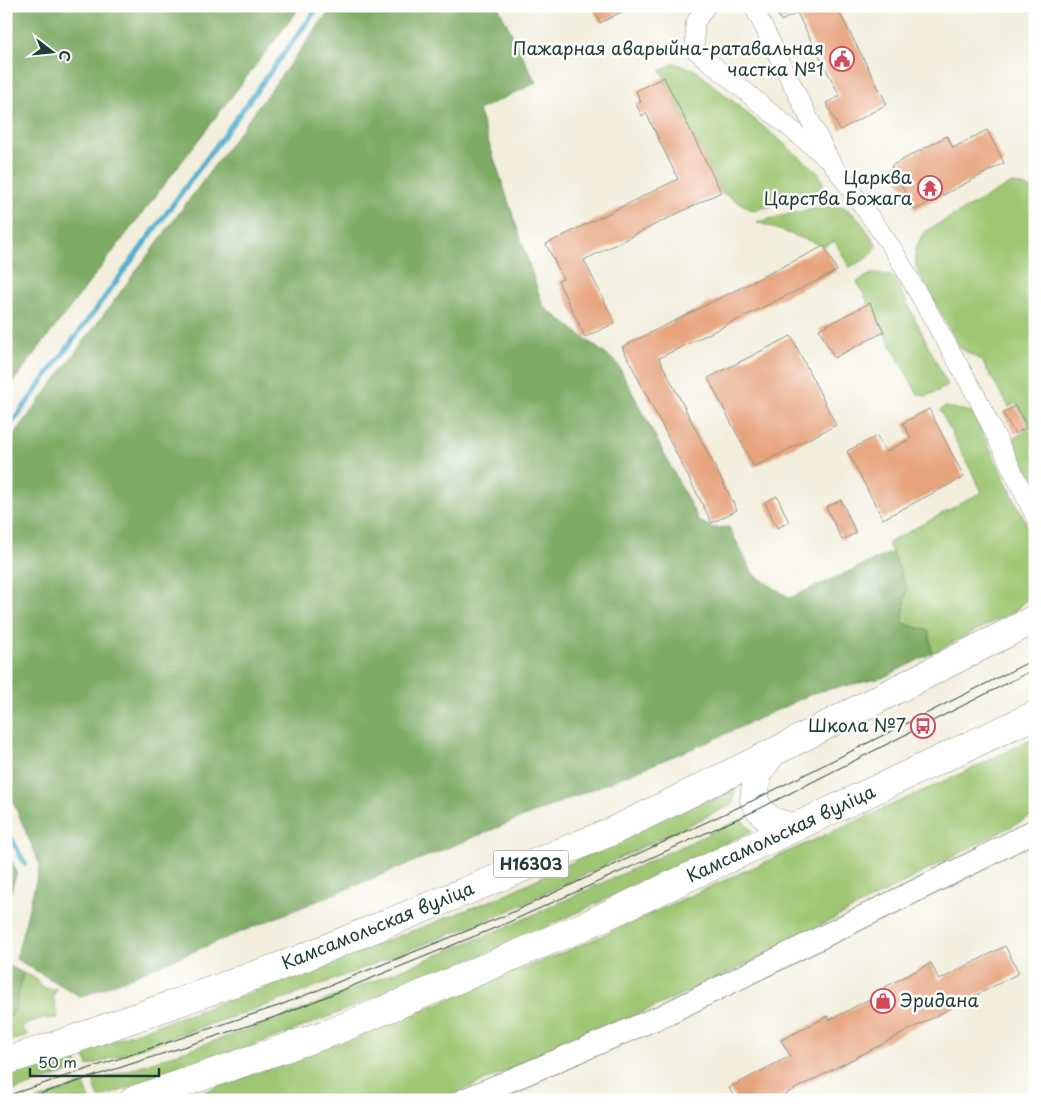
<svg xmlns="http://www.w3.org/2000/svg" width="1041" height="1106" font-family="'Playpen Sans',sans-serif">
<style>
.green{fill:#9fc773;stroke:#5f8254}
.forest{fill:#7fac65;stroke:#4f744c}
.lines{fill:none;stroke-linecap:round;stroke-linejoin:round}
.stream{stroke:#4caccb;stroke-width:5}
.building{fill:#e7a37b}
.minor-casing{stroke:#889688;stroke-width:19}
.tertiary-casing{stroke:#889688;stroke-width:24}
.primary-casing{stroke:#889688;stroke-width:29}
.minor{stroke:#fff;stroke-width:18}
.tertiary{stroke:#fff;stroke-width:22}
.primary{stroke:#fff;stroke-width:28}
.tram{stroke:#1f3d34;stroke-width:1}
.labels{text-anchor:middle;stroke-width:5;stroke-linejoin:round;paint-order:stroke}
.shield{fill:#fff;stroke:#627771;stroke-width:1}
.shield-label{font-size:16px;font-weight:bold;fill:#1f3d34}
.poi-label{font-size:18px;fill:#1f3d34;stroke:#fff;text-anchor:end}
.street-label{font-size:18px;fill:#1f3d34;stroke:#fff}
</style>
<rect width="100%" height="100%" fill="#fff"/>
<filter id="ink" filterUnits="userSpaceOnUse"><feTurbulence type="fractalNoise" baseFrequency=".02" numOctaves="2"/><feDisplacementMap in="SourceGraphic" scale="10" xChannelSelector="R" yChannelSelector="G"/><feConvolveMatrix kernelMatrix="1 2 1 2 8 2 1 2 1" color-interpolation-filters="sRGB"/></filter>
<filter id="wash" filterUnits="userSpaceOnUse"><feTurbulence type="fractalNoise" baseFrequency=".0096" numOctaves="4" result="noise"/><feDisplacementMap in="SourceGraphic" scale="20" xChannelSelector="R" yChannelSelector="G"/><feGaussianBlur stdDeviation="1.12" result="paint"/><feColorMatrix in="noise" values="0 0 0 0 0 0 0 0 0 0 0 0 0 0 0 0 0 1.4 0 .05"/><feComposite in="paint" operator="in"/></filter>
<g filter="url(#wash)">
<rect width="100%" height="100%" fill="#f2eedb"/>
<!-- green -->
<g class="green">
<polygon points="674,63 695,70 819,173 823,184 819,191 754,211 721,192 661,71"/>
<polygon points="1012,183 1035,190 1035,497 1009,441 1030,428 1016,403 1009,407 982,361 960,348 916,267 915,249 924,232"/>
<path d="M835,205C855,208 865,228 876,244C875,258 861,261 849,267L835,241L824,246L757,222L824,206Z"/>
<polygon points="878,273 891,276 896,280 948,386 927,396 918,395 857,282 871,274"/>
<polygon points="945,407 972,412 1029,529 1035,544 1035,591 1015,611 932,653 929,631 902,623 907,588 888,543 982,492 940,410"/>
<polygon points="1035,737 1035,814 741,967 650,1009 440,1100 182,1100 366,1033 581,945 978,766"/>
<polygon points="735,781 733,804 502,914 276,1002 88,1066 83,1051 269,986 495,899 617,841"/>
<polygon points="741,819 752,831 516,941 288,1033 99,1098 93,1082 282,1018 509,926"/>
<polygon points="23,973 35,978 43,988 57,989 53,996 58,1018 39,1019 21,1027 28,1035 18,1039 6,1041 6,1016 9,1017 15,1010"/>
<polygon points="74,1053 79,1069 6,1093 6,1076"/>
<polygon points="84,1084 90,1100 36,1100"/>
</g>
<!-- forest -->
<g class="forest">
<polygon points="6,6 301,6 6,391"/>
<polygon points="333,6 498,6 536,83 478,110 543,306 617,363 699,521 713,528 729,527 753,574 790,598 892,552 907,588 902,623 929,631 932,653 882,678 816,692 708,742 81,997 16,959 40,865 6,785 6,446"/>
<polygon points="6,850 17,872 6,906"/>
<polygon points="6,964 23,973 15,1010 9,1017 6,1016"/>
</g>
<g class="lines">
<!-- stream -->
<g class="stream">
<polyline points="6,431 319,6"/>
<polyline points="6,828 25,864"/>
</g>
</g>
<g id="blocks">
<!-- building -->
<g class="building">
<polygon points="592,6 633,6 600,23"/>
<polygon points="773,6 836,6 887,104 840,130 826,103 840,96 797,13 781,21"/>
<polygon points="664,77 721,192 584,260 615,323 585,337 558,281 563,279 546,244 678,179 646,113 642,116 636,104 641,102 636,91"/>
<polygon points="987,130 1004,163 915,210 891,166 947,136 953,148"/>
<polygon points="824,246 837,271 659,358 737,510 712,523 622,347"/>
<polygon points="870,303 884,332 834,358 819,329"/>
<polygon points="791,336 836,425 754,467 708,378"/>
<polygon points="1015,406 1028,427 1015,434 1003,413"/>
<polygon points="929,409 964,477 883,519 847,451 877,436 886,452 911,438 903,423"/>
<polygon points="777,496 789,522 777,528 765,502"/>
<polygon points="841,500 856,533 842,540 826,507"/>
<polygon points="1005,946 1019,973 774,1100 736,1100 729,1088 790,1056 781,1040 828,1016 829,1020 843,1013 885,991 883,988 931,963 939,980"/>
</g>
</g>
</g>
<g filter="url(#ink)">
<use href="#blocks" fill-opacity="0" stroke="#889688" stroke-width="1"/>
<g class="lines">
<defs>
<g id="minor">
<polyline points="706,6 695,23 695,50 825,157"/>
<polyline points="753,6 831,162 893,249 977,397 1035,517"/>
</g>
<polyline id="tertiary" points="464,1100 662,1016 982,858 1035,830"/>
<g id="primary">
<polyline points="772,753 757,774 754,800 759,809 772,822 795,827"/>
<polyline points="6,1061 72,1040 295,961 613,831 772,753 1035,619"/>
<polyline points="134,1100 335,1031 582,927 1035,715"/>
</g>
</defs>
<!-- minor casing -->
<use href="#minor" class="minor-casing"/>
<!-- tertiary casing -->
<use href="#tertiary" class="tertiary-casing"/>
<!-- primary casing -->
<use href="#primary" class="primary-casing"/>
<!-- minor -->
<use href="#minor" class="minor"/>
<!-- tertiary -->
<use href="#tertiary" class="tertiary"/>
<!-- primary -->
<use href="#primary" class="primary"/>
<!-- tram -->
<g class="tram">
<polyline points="6,1096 278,1006 504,916 754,800 1035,659"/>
<polyline points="21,1100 281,1015 507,923 759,809 1035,669"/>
</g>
</g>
</g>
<!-- icons -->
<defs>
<symbol id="civic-ring" viewBox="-11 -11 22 22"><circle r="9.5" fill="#fff" stroke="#d1495b" stroke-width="1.5"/><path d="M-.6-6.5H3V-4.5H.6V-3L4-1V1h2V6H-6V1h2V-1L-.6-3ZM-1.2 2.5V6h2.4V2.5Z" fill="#d1495b"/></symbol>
<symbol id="temple-ring" viewBox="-11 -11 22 22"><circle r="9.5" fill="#fff" stroke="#d1495b" stroke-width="1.5"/><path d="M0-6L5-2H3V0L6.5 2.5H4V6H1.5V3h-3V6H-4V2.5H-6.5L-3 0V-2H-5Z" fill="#d1495b"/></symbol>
<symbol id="bus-ring" viewBox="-11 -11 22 22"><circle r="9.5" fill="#fff" stroke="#d1495b" stroke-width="1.5"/><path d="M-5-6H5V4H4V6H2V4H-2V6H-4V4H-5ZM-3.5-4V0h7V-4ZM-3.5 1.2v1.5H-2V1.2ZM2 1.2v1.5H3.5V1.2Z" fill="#d1495b"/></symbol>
<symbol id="shop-ring" viewBox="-11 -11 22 22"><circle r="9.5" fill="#fff" stroke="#d1495b" stroke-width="1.5"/><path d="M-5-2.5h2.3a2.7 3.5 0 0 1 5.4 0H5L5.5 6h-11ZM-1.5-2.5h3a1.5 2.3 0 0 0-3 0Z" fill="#d1495b"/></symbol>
</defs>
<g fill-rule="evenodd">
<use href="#civic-ring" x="828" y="45" width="28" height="28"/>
<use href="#temple-ring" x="916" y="174" width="28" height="28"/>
<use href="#bus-ring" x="909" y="712" width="28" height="28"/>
<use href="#shop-ring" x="869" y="987" width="28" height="28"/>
</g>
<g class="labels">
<!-- shield labels -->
<rect class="shield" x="493.5" y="850.5" width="75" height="27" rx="4"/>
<g class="shield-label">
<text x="531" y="870">Н16303</text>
</g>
<!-- poi labels -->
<g class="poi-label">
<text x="824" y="55">Пажарная аварыйна-ратавальная<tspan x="824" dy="21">частка №1</tspan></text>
<text x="912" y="184">Царква<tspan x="912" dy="21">Царства Божага</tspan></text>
<text x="906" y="732">Школа №7</text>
<text x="900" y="1007" text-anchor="start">Эридана</text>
</g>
<!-- street labels -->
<g class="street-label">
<text transform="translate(781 834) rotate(-25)" y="6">Камсамольская вуліца</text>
<text transform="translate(378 926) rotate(-22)" y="6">Камсамольская вуліца</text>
</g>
</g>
<!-- margin -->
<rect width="1041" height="1106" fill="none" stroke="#fff" stroke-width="25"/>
<!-- north arrow -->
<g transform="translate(52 52) rotate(106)" stroke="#ffffff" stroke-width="4" paint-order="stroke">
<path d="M0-4L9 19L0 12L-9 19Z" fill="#1f3d34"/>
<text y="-8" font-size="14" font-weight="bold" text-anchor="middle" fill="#1f3d34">С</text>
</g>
<!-- scale -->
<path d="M30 1068v8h129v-8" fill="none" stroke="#1f3d34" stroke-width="2.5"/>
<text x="38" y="1068" font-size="15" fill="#1f3d34" stroke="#ffffff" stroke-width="4" paint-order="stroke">50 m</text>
</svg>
